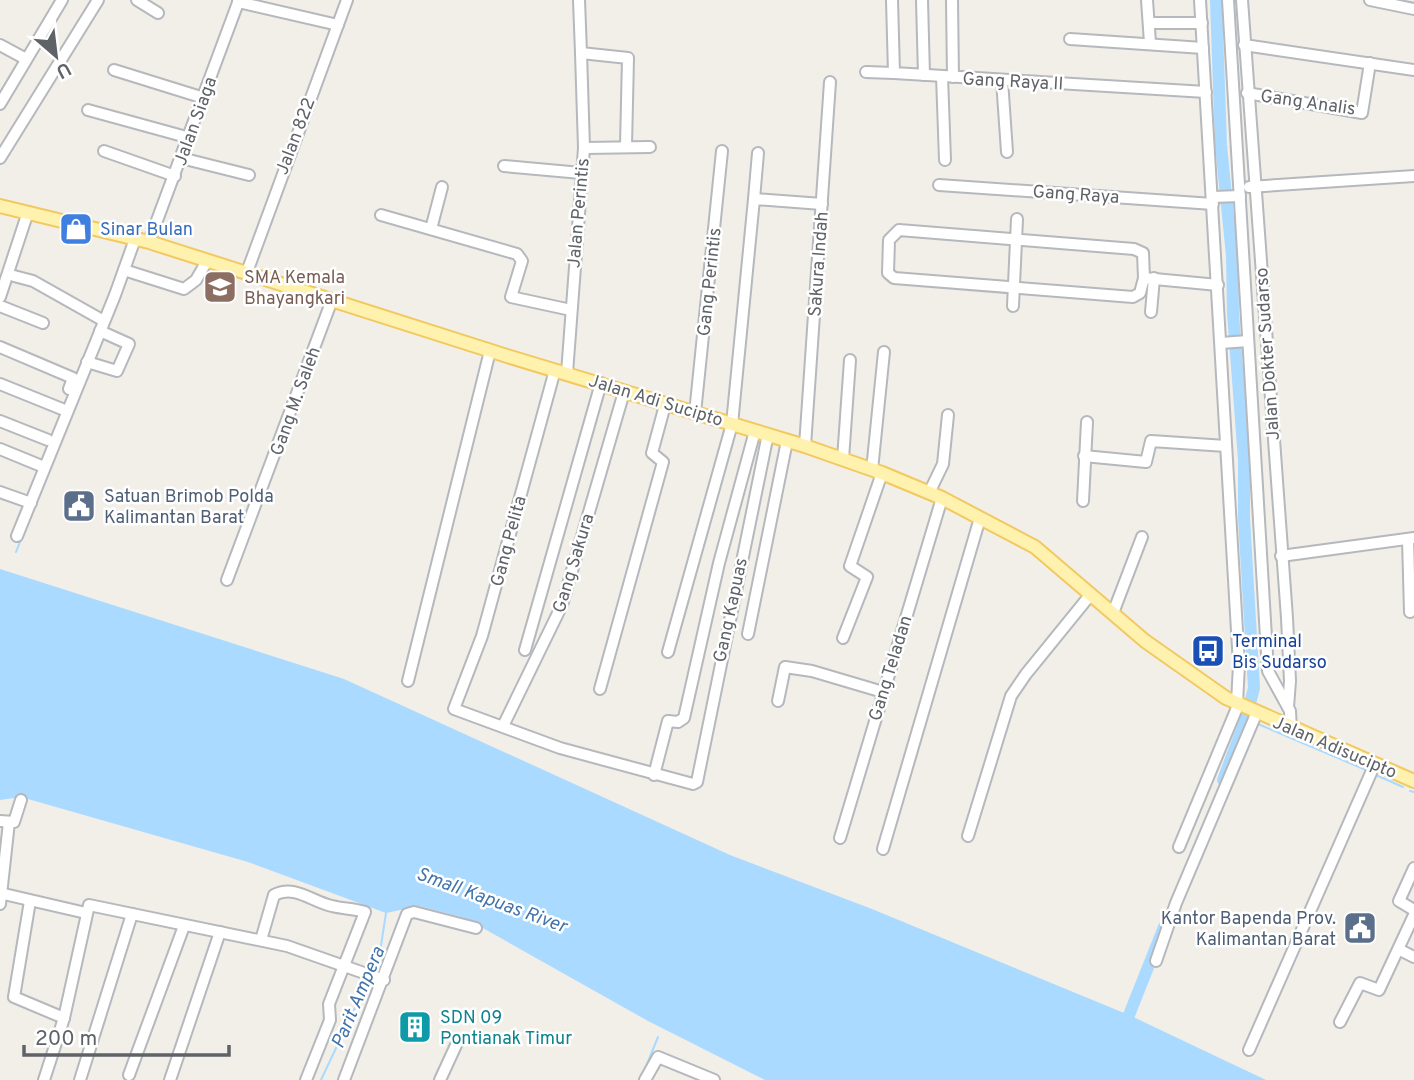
<svg xmlns="http://www.w3.org/2000/svg" width="1414" height="1080" font-family="Overpass,sans-serif">
<style>
.water{fill:#aadaff}
.lines{fill:none;stroke-linecap:round;stroke-linejoin:round}
.stream{stroke:#aadaff;stroke-width:2}
.river{stroke:#aadaff;stroke-width:12}
.minor-casing{stroke:#b5b8bc;stroke-width:14}
.major-casing{stroke:#f2c960;stroke-width:16}
.minor{stroke:#fff;stroke-width:10}
.major{stroke:#fff2af;stroke-width:12}
.labels{text-anchor:middle;stroke-width:5;stroke-linejoin:round;paint-order:stroke}
.street-label{font-size:18px;fill:#5f6368;stroke:#fff}
.shop-label{font-size:18px;fill:#366cbe;stroke:#fff;text-anchor:start}
.education-label{font-size:18px;fill:#785e54;stroke:#fff;text-anchor:start}
.service-label{font-size:18px;fill:#4e5e75;stroke:#fff;text-anchor:start}
.transit-label{font-size:18px;fill:#164399;stroke:#fff;text-anchor:start}
.culture-label{font-size:18px;fill:#0d838f;stroke:#fff;text-anchor:start}
.water-label{font-size:19px;font-style:italic;fill:#4174aa;stroke:#fff}
</style>
<rect width="100%" height="100%" fill="#f1efe8"/>
<!-- water -->
<polygon class="water" points="0,569 344,679 730,855 872,909 1129,1015 1266,1080 765,1080 648,1021 465,918 419,906 386,913 248,862 21,797 0,800"/>
<g class="lines">
<!-- stream -->
<g class="stream">
<polyline points="16,552 22,537"/>
<polyline points="1246,719 1248,720"/>
<polyline points="1258,724 1366,770"/>
<polyline points="1376,775 1403,787"/>
<polyline points="1410,791 1414,792"/>
<polyline points="372,971 380,952 386,913"/>
<polyline points="645,1069 658,1037"/>
<polyline points="321,1080 368,980"/>
</g>
<!-- river -->
<g class="river">
<polyline points="1216,0 1221,145 1232,256 1233,313 1244,460 1244,518 1254,688 1246,719 1223,780"/>
<polyline points="1129,1015 1164,927"/>
</g>
<defs>
<g id="minor">
<polyline points="137,0 158,13"/>
<polyline points="579,0 581,53 628,58 626,146"/>
<polyline points="892,0 894,73 1206,92"/>
<polyline points="922,0 924,75"/>
<polyline points="952,0 953,77"/>
<polyline points="1147,0 1150,43"/>
<polyline points="1200,0 1239,665 1237,703"/>
<polyline points="1228,0 1268,671 1290,711 1291,730"/>
<polyline points="1242,0 1287,618 1290,681 1288,707"/>
<polyline points="1370,0 1414,9"/>
<polyline points="238,2 338,25"/>
<polyline points="1149,23 1202,23"/>
<polyline points="1070,39 1203,48"/>
<polyline points="0,45 26,59"/>
<polyline points="1244,45 1414,70"/>
<polyline points="114,70 204,98"/>
<polyline points="866,72 894,73"/>
<polyline points="942,76 945,160"/>
<polyline points="1002,80 1007,152"/>
<polyline points="1247,93 1362,113 1370,63"/>
<polyline points="0,104 62,0"/>
<polyline points="88,110 190,138"/>
<polyline points="584,148 650,147"/>
<polyline points="104,151 175,176"/>
<polyline points="0,158 98,0"/>
<polyline points="181,158 249,175"/>
<polyline points="504,166 581,173"/>
<polyline points="939,185 1213,204"/>
<polyline points="1249,187 1414,176"/>
<polyline points="1213,197 1240,196"/>
<polyline points="754,199 758,153"/>
<polyline points="381,215 517,254 522,261 511,297 571,310"/>
<polyline points="431,229 442,187"/>
<polyline points="149,242 239,0"/>
<polyline points="124,270 184,289 196,280 207,261"/>
<polyline points="247,272 347,0"/>
<polyline points="14,276 33,281 104,321"/>
<polyline points="1144,278 1143,253 1134,249 899,230 889,240 888,273 894,278 1133,297 1140,293 1144,278 1218,285"/>
<polyline points="0,297 28,212"/>
<polyline points="0,306 43,323"/>
<polyline points="1013,306 1017,219"/>
<polyline points="1151,312 1154,278"/>
<polyline points="1221,343 1248,341"/>
<polyline points="0,347 73,378 69,389"/>
<polyline points="87,362 117,371 129,344 100,331"/>
<polyline points="555,370 482,636 454,709 560,748 693,784 697,782 768,434"/>
<polyline points="567,373 584,148 581,53"/>
<polyline points="0,384 62,409"/>
<polyline points="695,413 722,151"/>
<polyline points="0,421 48,440"/>
<polyline points="805,446 830,82"/>
<polyline points="0,449 44,467"/>
<polyline points="1084,456 1146,462 1151,441 1226,446"/>
<polyline points="843,459 850,360"/>
<polyline points="872,470 884,352"/>
<polyline points="0,492 31,503"/>
<polyline points="929,493 943,464 948,415"/>
<polyline points="1083,501 1087,422"/>
<polyline points="17,536 115,295 135,239"/>
<polyline points="1408,539 1410,612"/>
<polyline points="1281,556 1414,538"/>
<polyline points="227,580 332,300"/>
<polyline points="1113,613 1142,537"/>
<polyline points="748,634 787,441"/>
<polyline points="843,638 867,577 850,566 882,473"/>
<polyline points="525,650 601,383"/>
<polyline points="668,652 732,424 754,199 822,204"/>
<polyline points="408,681 490,351"/>
<polyline points="600,689 663,462 652,453 665,405"/>
<polyline points="778,701 785,667 812,671 883,692"/>
<polyline points="503,726 562,605 624,392"/>
<polyline points="654,775 668,721 678,722 684,718 719,563 755,431"/>
<polyline points="0,821 14,822 21,800"/>
<polyline points="968,836 1011,696 1026,674 1091,594"/>
<polyline points="840,838 942,498"/>
<polyline points="1179,847 1239,703"/>
<polyline points="883,849 980,518"/>
<polyline points="1414,868 1399,901 1414,910"/>
<polyline points="0,893 86,913"/>
<polyline points="30,901 14,997 64,1018"/>
<polyline points="0,904 9,822"/>
<path d="M261,940L274,895C295,884 312,902 332,906C343,909 353,908 365,912L329,1004L330,1020L306,1080"/>
<polyline points="1400,950 1414,957"/>
<polyline points="1156,961 1176,903 1257,712"/>
<polyline points="1340,1022 1360,983 1379,990 1414,915"/>
<polyline points="1249,1050 1374,766"/>
<polyline points="129,1075 184,926"/>
<polyline points="44,1080 64,1018 89,905 287,946 384,980"/>
<polyline points="80,1080 132,914"/>
<polyline points="170,1080 220,932"/>
<polyline points="344,1080 407,914 414,912 476,928"/>
<polyline points="440,1080 457,1043"/>
<polyline points="645,1080 658,1057 714,1080"/>
</g>
<polyline id="major" points="0,206 149,242 507,356 805,446 882,473 942,498 1035,547 1145,641 1226,698 1414,781"/>
</defs>
<!-- minor casing -->
<use href="#minor" class="minor-casing"/>
<!-- major casing -->
<use href="#major" class="major-casing"/>
<!-- minor -->
<use href="#minor" class="minor"/>
<!-- major -->
<use href="#major" class="major"/>
</g>
<!-- icons -->
<defs>
<symbol id="shop-square" viewBox="-11 -11 22 22"><rect x="-9" y="-9" width="18" height="18" rx="4" fill="#3f7fe0" stroke="#fff"/><path d="M-5-2.5h2.3a2.7 3.5 0 0 1 5.4 0H5L5.5 6h-11ZM-1.5-2.5h3a1.5 2.3 0 0 0-3 0Z" fill="#fff"/></symbol>
<symbol id="school-square" viewBox="-11 -11 22 22"><rect x="-9" y="-9" width="18" height="18" rx="4" fill="#8d6e63" stroke="#fff"/><path d="M0-5L7-2L0 1L-7-2ZM-4 1L0 2.5L4 1V4Q0 6-4 4Z" fill="#fff"/></symbol>
<symbol id="civic-square" viewBox="-11 -11 22 22"><rect x="-9" y="-9" width="18" height="18" rx="4" fill="#5c6f8a" stroke="#fff"/><path d="M-.6-6.5H3V-4.5H.6V-3L4-1V1h2V6H-6V1h2V-1L-.6-3ZM-1.2 2.5V6h2.4V2.5Z" fill="#fff"/></symbol>
<symbol id="bus-square" viewBox="-11 -11 22 22"><rect x="-9" y="-9" width="18" height="18" rx="4" fill="#1a4fb4" stroke="#fff"/><path d="M-5-6H5V4H4V6H2V4H-2V6H-4V4H-5ZM-3.5-4V0h7V-4ZM-3.5 1.2v1.5H-2V1.2ZM2 1.2v1.5H3.5V1.2Z" fill="#fff"/></symbol>
<symbol id="building-square" viewBox="-11 -11 22 22"><rect x="-9" y="-9" width="18" height="18" rx="4" fill="#0f9aa8" stroke="#fff"/><path d="M-4-6H4V6H1V3H-1V6H-4ZM-2.5-4.3h1.7v1.8h-1.7ZM.8-4.3h1.7v1.8H.8ZM-2.5-1h1.7V.8h-1.7ZM.8-1h1.7V.8H.8Z" fill="#fff"/></symbol>
</defs>
<g fill-rule="evenodd">
<use href="#shop-square" x="57" y="210" width="38" height="38"/>
<use href="#school-square" x="201" y="268" width="38" height="38"/>
<use href="#civic-square" x="60" y="487" width="38" height="38"/>
<use href="#bus-square" x="1189" y="632" width="38" height="38"/>
<use href="#civic-square" x="1341" y="909" width="38" height="38"/>
<use href="#building-square" x="396" y="1008" width="38" height="38"/>
</g>
<g class="labels">
<!-- street labels -->
<g class="street-label">
<text transform="translate(1013 81) rotate(3)" y="6">Gang Raya II</text>
<text transform="translate(1308 102) rotate(8)" y="6">Gang Analis</text>
<text transform="translate(195 121) rotate(-70)" y="6">Jalan Siaga</text>
<text transform="translate(295 136) rotate(-69)" y="6">Jalan 822</text>
<text transform="translate(1076 194) rotate(4)" y="6">Gang Raya</text>
<text transform="translate(578 213) rotate(-85)" y="6">Jalan Perintis</text>
<text transform="translate(818 264) rotate(-86)" y="6">Sakura Indah</text>
<text transform="translate(709 282) rotate(-84)" y="6">Gang Perintis</text>
<text transform="translate(1267 354) rotate(-94)" y="6">Jalan Dokter Sudarso</text>
<text transform="translate(656 400) rotate(17)" y="6">Jalan Adi Sucipto</text>
<text transform="translate(295 401) rotate(-70)" y="6">Gang M. Saleh</text>
<text transform="translate(508 541) rotate(-75)" y="6">Gang Pelita</text>
<text transform="translate(573 563) rotate(-73)" y="6">Gang Sakura</text>
<text transform="translate(730 610) rotate(-78)" y="6">Gang Kapuas</text>
<text transform="translate(890 668) rotate(-73)" y="6">Gang Teladan</text>
<text transform="translate(1335 747) rotate(23)" y="6">Jalan Adisucipto</text>
</g>
<!-- shop labels -->
<g class="shop-label">
<text x="100" y="235">Sinar Bulan</text>
</g>
<!-- education labels -->
<g class="education-label">
<text x="244" y="283">SMA Kemala<tspan x="244" dy="21">Bhayangkari</tspan></text>
</g>
<!-- service labels -->
<g class="service-label">
<text x="104" y="502">Satuan Brimob Polda<tspan x="104" dy="21">Kalimantan Barat</tspan></text>
<text x="1336" y="924" text-anchor="end">Kantor Bapenda Prov.<tspan x="1336" dy="21">Kalimantan Barat</tspan></text>
</g>
<!-- transit labels -->
<g class="transit-label">
<text x="1232" y="647">Terminal<tspan x="1232" dy="21">Bis Sudarso</tspan></text>
</g>
<!-- culture labels -->
<g class="culture-label">
<text x="440" y="1023">SDN 09<tspan x="440" dy="21">Pontianak Timur</tspan></text>
</g>
<!-- water labels -->
<g class="water-label">
<text transform="translate(492 899) rotate(20)" y="7">Small Kapuas River</text>
<text transform="translate(357 997) rotate(-67)" y="7">Parit Ampera</text>
</g>
</g>
<!-- north arrow -->
<g transform="translate(56 56) rotate(152)" stroke="#ffffff" stroke-width="5" paint-order="stroke">
<path d="M0-5L12 26L0 18L-12 26Z" fill="#5f6368"/>
<text y="-10" font-size="19" font-weight="bold" text-anchor="middle" fill="#5f6368">U</text>
</g>
<!-- scale -->
<path d="M24 1045v10h205v-10" fill="none" stroke="#5f6368" stroke-width="3.5"/>
<text x="35" y="1045" font-size="21" fill="#5f6368" stroke="#ffffff" stroke-width="5" paint-order="stroke">200 m</text>
</svg>
